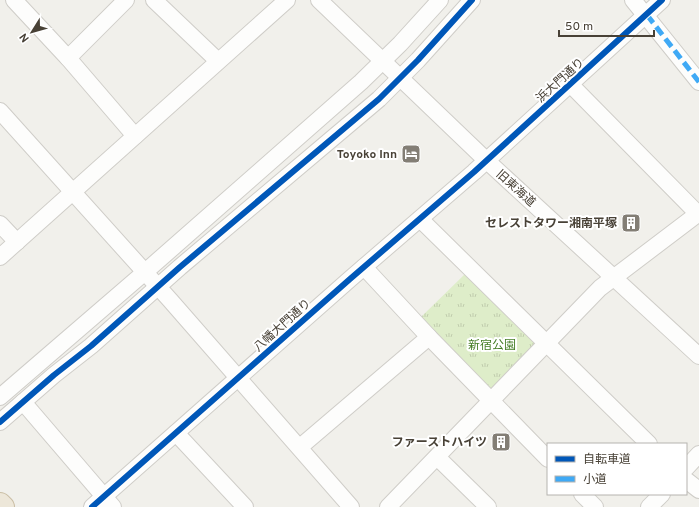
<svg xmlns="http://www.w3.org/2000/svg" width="699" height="507" font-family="Overpass,'Noto Sans JP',sans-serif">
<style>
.grass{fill:url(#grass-tufts)}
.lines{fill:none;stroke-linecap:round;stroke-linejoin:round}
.minor-casing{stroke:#cfcdc8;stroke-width:18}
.highway-casing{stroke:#cabea5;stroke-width:24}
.minor{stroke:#fdfdfc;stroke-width:16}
.highway{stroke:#ede7d9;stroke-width:22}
.quiet{stroke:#3fa9f5;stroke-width:5;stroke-dasharray:10 5;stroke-linecap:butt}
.cycleway-casing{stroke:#fff;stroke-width:8}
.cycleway{stroke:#0057b8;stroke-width:6}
.labels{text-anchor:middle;stroke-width:4;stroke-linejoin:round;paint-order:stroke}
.street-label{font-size:12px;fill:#484136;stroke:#fff}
.poi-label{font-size:12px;font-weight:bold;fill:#484136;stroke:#fff;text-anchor:end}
.park-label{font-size:12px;fill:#457d26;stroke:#fff}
</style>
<defs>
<pattern id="grass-tufts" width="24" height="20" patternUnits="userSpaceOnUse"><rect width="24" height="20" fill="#deedc9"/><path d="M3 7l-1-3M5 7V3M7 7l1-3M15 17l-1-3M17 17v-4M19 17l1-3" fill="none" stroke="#c0ccad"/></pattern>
</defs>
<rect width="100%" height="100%" fill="#f1f0eb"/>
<!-- grass -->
<polygon class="grass" points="466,273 537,343 493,390 489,389 420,318"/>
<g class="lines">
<defs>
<g id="minor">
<polyline points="14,0 68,58 135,136"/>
<polyline points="154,0 218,61"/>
<polyline points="319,0 487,161 699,356"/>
<polyline points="633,0 699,82"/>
<polyline points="68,58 126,0"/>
<polyline points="571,85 699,215"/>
<polyline points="0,111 170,300 351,507"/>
<polyline points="420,219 649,444"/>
<polyline points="0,224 17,242"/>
<polyline points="0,257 287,0"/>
<polyline points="364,267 429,337 548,459"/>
<polyline points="0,397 145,272 361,82 400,44 440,0"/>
<polyline points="23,402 113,507"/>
<polyline points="0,422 54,375 91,346 180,267 379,99 418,60 472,0"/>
<polyline points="176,433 245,507"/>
<polyline points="300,447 429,337"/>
<polyline points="437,457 488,507"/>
<polyline points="686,468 699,454"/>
<polyline points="686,480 699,490"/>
<polyline points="582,494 595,507"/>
<polyline points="92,507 350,279 474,172 662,0"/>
<polyline points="388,507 600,288 699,213"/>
<polyline points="649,507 662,494"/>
</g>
<polyline id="highway" points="0,504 3,507"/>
</defs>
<!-- minor casing -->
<use href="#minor" class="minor-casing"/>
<!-- highway casing -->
<use href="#highway" class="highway-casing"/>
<!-- minor -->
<use href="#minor" class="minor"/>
<!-- highway -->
<use href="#highway" class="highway"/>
<!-- quiet -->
<polyline class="quiet" points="647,15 699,82"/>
<defs>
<g id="cycleway">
<polyline points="0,422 54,375 91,346 180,267 379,99 418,60 472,0"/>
<polyline points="92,507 350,279 474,172 662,0"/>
</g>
</defs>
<!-- cycleway casing -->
<use href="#cycleway" class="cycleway-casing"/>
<!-- cycleway -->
<use href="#cycleway" class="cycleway"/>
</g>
<!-- icons -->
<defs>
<symbol id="hotel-square" viewBox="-11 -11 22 22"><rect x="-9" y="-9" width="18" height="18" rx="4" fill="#837e75" stroke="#fff"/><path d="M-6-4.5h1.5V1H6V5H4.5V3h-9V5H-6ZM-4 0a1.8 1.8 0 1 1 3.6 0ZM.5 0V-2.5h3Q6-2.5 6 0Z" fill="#fff"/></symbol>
<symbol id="building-square" viewBox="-11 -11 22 22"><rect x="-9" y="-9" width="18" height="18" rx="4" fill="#837e75" stroke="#fff"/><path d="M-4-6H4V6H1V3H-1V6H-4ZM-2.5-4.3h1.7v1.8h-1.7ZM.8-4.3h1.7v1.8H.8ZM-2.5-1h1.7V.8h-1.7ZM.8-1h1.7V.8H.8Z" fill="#fff"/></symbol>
</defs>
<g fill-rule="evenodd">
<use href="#hotel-square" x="400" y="143" width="22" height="22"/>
<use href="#building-square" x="620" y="212" width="22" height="22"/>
<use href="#building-square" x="490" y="431" width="22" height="22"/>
</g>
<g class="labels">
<!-- street labels -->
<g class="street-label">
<text transform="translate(560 80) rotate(-42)" y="4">浜大門通り</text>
<text transform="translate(516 188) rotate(42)" y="4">旧東海道</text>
<text transform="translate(282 325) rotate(-42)" y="4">八幡大門通り</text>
</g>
<!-- poi labels -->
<g class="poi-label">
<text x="397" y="158">Toyoko Inn</text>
<text x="617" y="227">セレストタワー湘南平塚</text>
<text x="487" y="446">ファーストハイツ</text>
</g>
<!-- park labels -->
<g class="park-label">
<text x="492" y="349">新宿公園</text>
</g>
</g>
<!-- legend -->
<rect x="547" y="443" width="140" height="52" fill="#ffffff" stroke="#b6b3af"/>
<rect x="555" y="456" width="20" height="6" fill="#0057b8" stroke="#b6b3af"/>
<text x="583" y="463" font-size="12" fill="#484136">自転車道</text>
<rect x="555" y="476" width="20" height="6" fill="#3fa9f5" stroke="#b6b3af"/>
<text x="583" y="483" font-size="12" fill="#484136">小道</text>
<!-- north arrow -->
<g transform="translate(32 32) rotate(233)" stroke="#ffffff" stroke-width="3" paint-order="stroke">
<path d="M0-3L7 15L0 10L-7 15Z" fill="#484136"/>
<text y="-6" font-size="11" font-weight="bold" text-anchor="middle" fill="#484136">N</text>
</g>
<!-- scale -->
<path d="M559 30v6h95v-6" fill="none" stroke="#484136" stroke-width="2"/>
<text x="565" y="30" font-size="12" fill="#484136" stroke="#ffffff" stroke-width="3" paint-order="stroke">50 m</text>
</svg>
